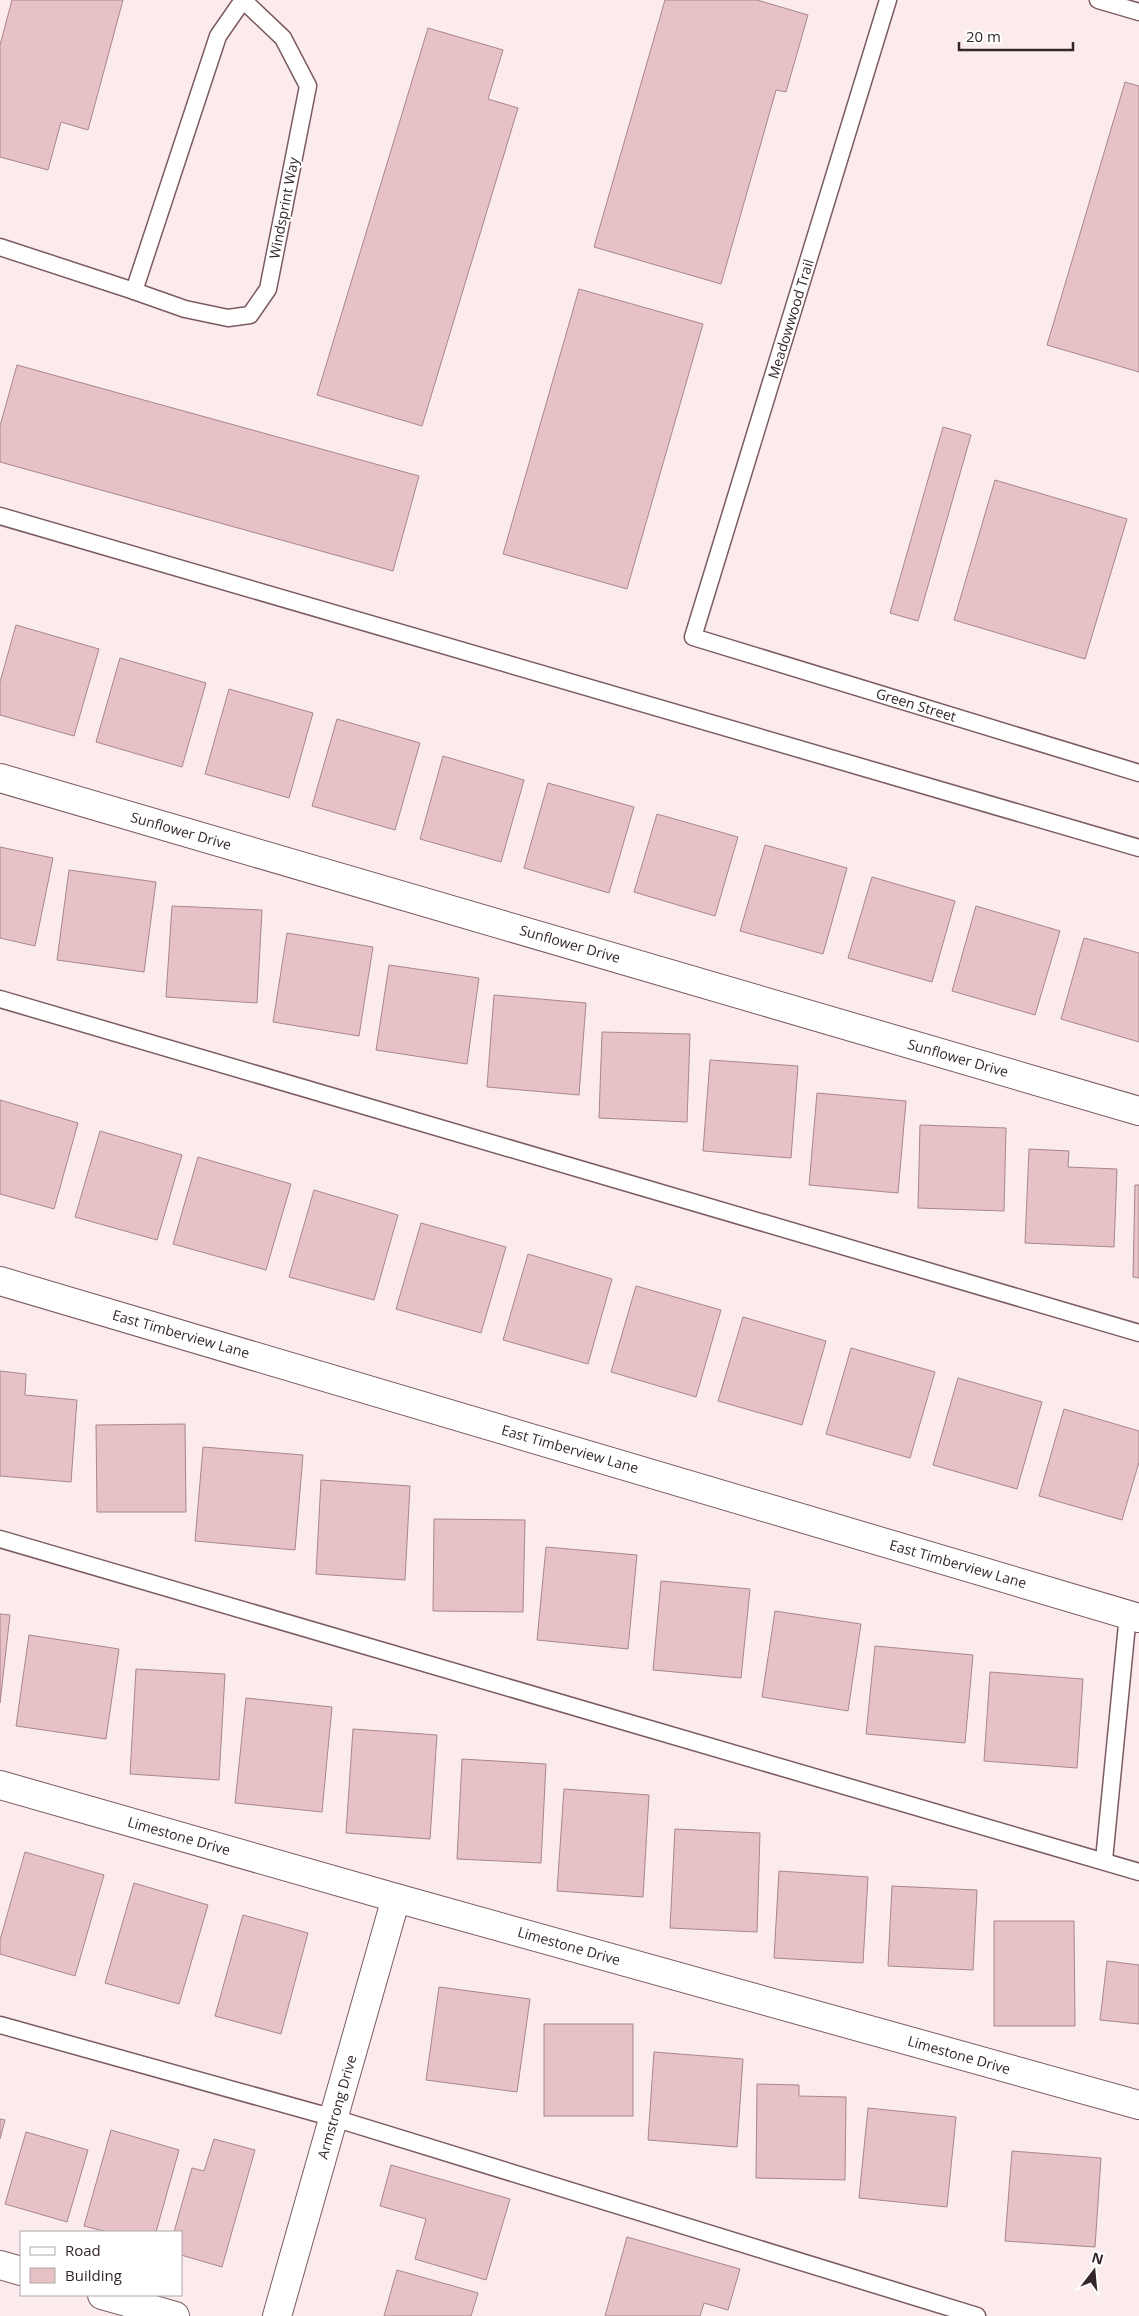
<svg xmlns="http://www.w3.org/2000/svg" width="1139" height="2316" font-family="'Open Sans',sans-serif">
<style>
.building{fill:#e6c1c6;stroke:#a9868b}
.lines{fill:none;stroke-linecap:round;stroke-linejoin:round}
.lane-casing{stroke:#7c5b60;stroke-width:19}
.street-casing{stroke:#7c5b60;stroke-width:30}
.secondary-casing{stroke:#7c5b60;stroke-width:30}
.lane{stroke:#fff;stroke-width:16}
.street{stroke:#fff;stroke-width:28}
.secondary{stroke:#fff;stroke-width:28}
.labels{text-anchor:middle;stroke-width:4;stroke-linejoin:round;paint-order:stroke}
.street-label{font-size:14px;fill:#342628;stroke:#fff}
</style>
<rect width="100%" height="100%" fill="#fbebed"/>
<!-- building -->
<g class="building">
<polygon points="12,0 123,0 88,130 61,122 48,170 0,157 0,45"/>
<polygon points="665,0 757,0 808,15 786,92 776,90 721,284 594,247"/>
<polygon points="428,28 503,50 488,99 518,108 422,426 317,395"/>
<polygon points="1125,82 1139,86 1139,372 1047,345"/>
<polygon points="579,289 703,324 627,589 503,554"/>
<polygon points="17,365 419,476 393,571 0,462 0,426"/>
<polygon points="943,427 971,435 918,621 890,613"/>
<polygon points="995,480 1127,519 1085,659 954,620"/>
<polygon points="16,625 99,649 74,736 0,715 0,682"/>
<polygon points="120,658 206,683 182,767 96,742"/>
<polygon points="229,689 313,713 289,798 205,774"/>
<polygon points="337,719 420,743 395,830 312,806"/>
<polygon points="443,756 524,780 501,862 420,839"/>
<polygon points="548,783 634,807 609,893 524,868"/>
<polygon points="657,814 738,837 715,916 634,892"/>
<polygon points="765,845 847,868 823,954 740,931"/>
<polygon points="0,847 53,858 35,946 0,938"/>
<polygon points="69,870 156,882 144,972 57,960"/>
<polygon points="872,877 955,901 932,982 848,958"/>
<polygon points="172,906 262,910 257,1003 166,997"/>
<polygon points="976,906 1060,931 1035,1015 952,991"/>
<polygon points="287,933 373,947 359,1036 273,1022"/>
<polygon points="1084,938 1139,953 1139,1042 1061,1019"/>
<polygon points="389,965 479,978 467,1064 376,1050"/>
<polygon points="494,995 586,1003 579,1095 487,1087"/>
<polygon points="602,1032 690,1034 687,1122 599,1118"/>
<polygon points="710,1060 798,1066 791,1158 703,1151"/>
<polygon points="817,1093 906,1101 898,1193 809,1185"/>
<polygon points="0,1100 78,1123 54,1209 0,1194"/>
<polygon points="920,1125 1006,1128 1004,1211 918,1208"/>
<polygon points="100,1131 182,1155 157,1240 75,1217"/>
<polygon points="1029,1149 1069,1151 1068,1167 1117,1169 1114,1247 1025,1243"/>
<polygon points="198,1157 291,1184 266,1270 173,1244"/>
<polygon points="1135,1185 1139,1185 1139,1278 1133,1277"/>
<polygon points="314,1190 398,1215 374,1300 289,1277"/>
<polygon points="421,1223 506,1247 481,1333 396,1309"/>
<polygon points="528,1254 612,1279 588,1364 503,1340"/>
<polygon points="636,1286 721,1310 696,1397 611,1372"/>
<polygon points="743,1317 826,1341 802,1425 718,1401"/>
<polygon points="851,1348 935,1372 910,1458 826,1434"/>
<polygon points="0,1371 26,1374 25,1395 77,1400 71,1482 0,1476"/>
<polygon points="958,1378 1042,1402 1017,1489 933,1465"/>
<polygon points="1064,1409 1139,1431 1139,1462 1122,1520 1039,1496"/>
<polygon points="185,1424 186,1512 97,1512 96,1425"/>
<polygon points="203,1447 303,1455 295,1550 195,1541"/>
<polygon points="321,1480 410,1486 405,1580 316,1574"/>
<polygon points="434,1519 525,1520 523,1612 433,1611"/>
<polygon points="546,1547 637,1555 628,1649 537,1640"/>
<polygon points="661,1581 750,1589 741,1678 653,1670"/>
<polygon points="775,1611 861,1624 848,1711 762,1697"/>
<polygon points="0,1614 10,1615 0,1703"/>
<polygon points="29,1635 119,1649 106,1739 16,1726"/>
<polygon points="875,1646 973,1655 965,1743 866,1734"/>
<polygon points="136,1669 225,1674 219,1780 130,1774"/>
<polygon points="990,1672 1083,1679 1077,1768 984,1761"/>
<polygon points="246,1698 332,1707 322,1812 235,1803"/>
<polygon points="353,1729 437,1735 430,1839 346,1833"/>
<polygon points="462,1759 546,1764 541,1863 457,1859"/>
<polygon points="564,1789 649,1795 643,1897 557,1891"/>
<polygon points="675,1829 760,1833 757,1932 670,1928"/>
<polygon points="25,1852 104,1875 75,1976 0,1954 0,1940"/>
<polygon points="779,1871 868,1877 863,1963 774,1958"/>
<polygon points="134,1883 208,1905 179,2004 105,1983"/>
<polygon points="892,1886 977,1890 973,1970 888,1966"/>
<polygon points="243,1915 308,1933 281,2034 215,2016"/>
<polygon points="994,1921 1074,1921 1075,2026 994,2026"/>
<polygon points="1107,1961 1139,1965 1139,2024 1100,2020"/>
<polygon points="439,1987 530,1999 517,2092 426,2080"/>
<rect x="544" y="2024" width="89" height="92"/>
<polygon points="654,2052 743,2059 737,2147 648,2140"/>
<polygon points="757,2084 799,2085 799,2096 846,2097 845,2180 756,2178"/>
<polygon points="868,2108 956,2117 947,2207 859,2198"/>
<polygon points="0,2119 5,2120 0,2139"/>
<polygon points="111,2130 179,2150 156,2232 107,2232 84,2226"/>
<polygon points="26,2132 88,2150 67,2222 5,2204"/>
<polygon points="214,2139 255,2150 222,2267 181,2255 181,2232 174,2232 192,2168 204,2171"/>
<polygon points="1012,2151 1101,2158 1095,2247 1005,2241"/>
<polygon points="391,2165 510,2199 486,2280 415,2259 426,2219 380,2206"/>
<polygon points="627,2237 740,2269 728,2310 704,2303 700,2316 605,2316"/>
<polygon points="397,2270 478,2293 471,2316 384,2316"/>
</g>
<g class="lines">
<defs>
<g id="lane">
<polyline points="888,0 693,637 1139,773"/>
<polyline points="1098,0 1139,12"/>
<polyline points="0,247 134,291 218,36 243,0"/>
<polyline points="134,291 185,309 228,318 250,315 268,289 308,86 283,38 243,0"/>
<polyline points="0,516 1139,848"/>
<polyline points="0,999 1139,1333"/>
<polyline points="0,1539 1139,1872"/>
<polyline points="1104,1860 1128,1614"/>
<polyline points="0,2025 334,2118 977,2316"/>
</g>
<g id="street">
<polyline points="0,778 1139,1111"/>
<polyline points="0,1785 396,1898 1139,2105"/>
<polyline points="0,2265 21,2271"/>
<polyline points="102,2295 175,2316"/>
<polyline points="277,2316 396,1898"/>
</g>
<polyline id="secondary" points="0,1281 1139,1618"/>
</defs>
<!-- lane casing -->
<use href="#lane" class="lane-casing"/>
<!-- street casing -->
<use href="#street" class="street-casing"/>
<!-- secondary casing -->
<use href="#secondary" class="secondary-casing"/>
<!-- lane -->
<use href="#lane" class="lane"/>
<!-- street -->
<use href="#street" class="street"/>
<!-- secondary -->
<use href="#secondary" class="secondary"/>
</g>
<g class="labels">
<!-- street labels -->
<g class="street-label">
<text transform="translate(284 208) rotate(-79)" y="5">Windsprint Way</text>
<text transform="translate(791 319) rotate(-73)" y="5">Meadowwood Trail</text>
<text transform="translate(916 705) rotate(17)" y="5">Green Street</text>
<text transform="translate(181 831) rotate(16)" y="5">Sunflower Drive</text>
<text transform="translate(570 944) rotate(16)" y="5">Sunflower Drive</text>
<text transform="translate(958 1058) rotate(16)" y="5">Sunflower Drive</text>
<text transform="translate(181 1334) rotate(16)" y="5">East Timberview Lane</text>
<text transform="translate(570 1449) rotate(16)" y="5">East Timberview Lane</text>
<text transform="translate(958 1564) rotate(16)" y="5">East Timberview Lane</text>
<text transform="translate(179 1836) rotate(16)" y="5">Limestone Drive</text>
<text transform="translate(569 1946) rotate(16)" y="5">Limestone Drive</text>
<text transform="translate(959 2055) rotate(16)" y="5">Limestone Drive</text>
<text transform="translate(337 2107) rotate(-74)" y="5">Armstrong Drive</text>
</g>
</g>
<!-- legend -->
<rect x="20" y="2231" width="162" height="65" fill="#ffffff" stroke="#aea8a9"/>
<rect x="30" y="2247" width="25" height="8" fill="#ffffff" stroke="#aea8a9"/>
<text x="65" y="2256" font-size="15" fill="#342628">Road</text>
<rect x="30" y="2268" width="25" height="15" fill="#e6c1c6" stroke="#aea8a9"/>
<text x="65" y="2281" font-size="15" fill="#342628">Building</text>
<!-- north arrow -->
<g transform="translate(1094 2271) rotate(16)" stroke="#ffffff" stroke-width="4" paint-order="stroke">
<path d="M0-4L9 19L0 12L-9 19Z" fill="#342628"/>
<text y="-8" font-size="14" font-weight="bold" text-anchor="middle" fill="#342628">N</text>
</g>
<!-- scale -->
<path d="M959 42v8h114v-8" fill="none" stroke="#342628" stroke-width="2.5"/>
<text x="966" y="42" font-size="15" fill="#342628" stroke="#ffffff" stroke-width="4" paint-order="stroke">20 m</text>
</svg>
